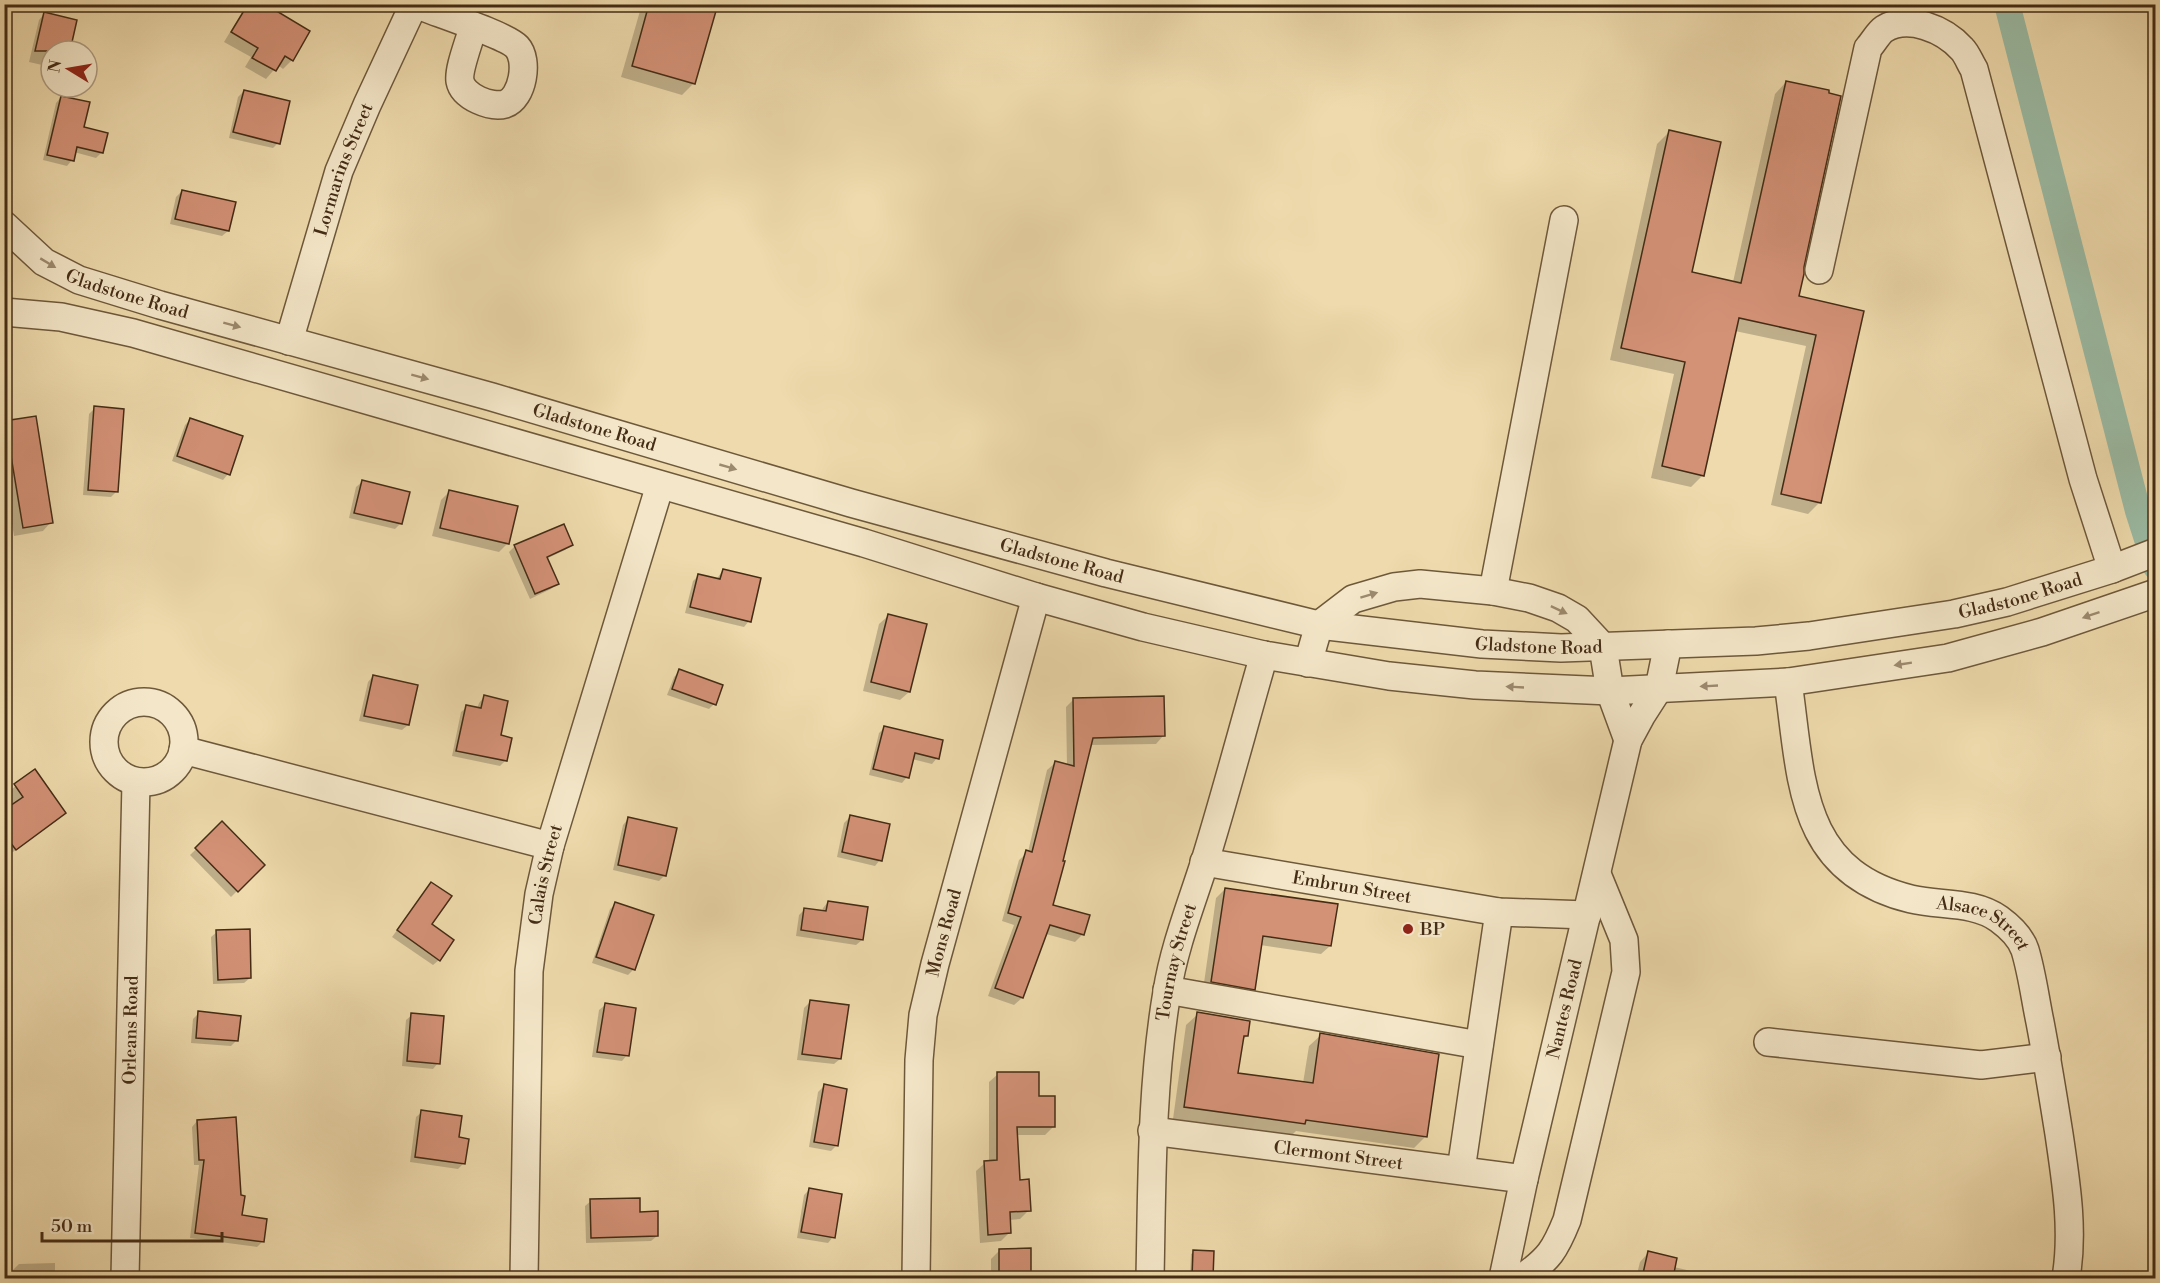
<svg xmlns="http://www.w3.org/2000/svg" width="2160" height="1283" font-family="'Libre Bodoni',serif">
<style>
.shadow{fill:#0003}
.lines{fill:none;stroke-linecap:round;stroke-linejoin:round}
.canal{stroke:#9bbba4;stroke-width:26}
.building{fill:#d39176;stroke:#442c15;stroke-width:1.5}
.minor-casing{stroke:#6e583b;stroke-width:30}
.minor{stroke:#f4e7c9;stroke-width:27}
.oneway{fill:#9c8a6f}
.poi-dot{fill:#8f2418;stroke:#f4e7c9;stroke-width:2}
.labels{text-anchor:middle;stroke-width:4.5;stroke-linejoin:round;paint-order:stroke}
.street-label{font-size:18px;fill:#442c15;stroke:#f4e7c9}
.poi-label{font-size:18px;fill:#442c15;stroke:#f4e7c9;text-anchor:start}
</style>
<rect width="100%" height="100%" fill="#eedaac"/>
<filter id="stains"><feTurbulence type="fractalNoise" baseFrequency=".00333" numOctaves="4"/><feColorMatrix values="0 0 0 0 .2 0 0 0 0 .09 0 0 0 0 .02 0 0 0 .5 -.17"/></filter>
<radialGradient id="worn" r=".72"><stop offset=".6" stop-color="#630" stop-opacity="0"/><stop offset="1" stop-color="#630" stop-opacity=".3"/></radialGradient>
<!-- shadow -->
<g class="shadow">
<polygon points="247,4 262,4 292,60 283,69 278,65 266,79 245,67 251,57 224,42"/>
<polygon points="642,4 716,4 694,83 682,95 621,77"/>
<polygon points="44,14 68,51 51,51 51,67 29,62 39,20"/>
<polygon points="1786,82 1797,297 1862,312 1820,502 1808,514 1771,505 1806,346 1735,331 1703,475 1691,487 1651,478 1674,374 1610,360 1657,144 1669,132 1690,273 1733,282 1775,94"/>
<polygon points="244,91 278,143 273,148 229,138 238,97"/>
<polygon points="61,97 82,128 102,152 96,158 74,152 72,160 67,166 43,160 56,103"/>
<polygon points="182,191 228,231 222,236 170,224 176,197"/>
<polygon points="95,408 117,491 111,497 83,495 89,414"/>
<polygon points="191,419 228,474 223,480 172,461 185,425"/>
<polygon points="4,422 51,522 43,531 14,536 4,474"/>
<polygon points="362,482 401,523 395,529 349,518 356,487"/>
<polygon points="449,492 508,543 499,552 432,536 441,500"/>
<polygon points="571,544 565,550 546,559 557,583 551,589 530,599 509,552 515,546"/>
<polygon points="723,570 749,621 744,627 685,613 693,581 699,575 716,580"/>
<polygon points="888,616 925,625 909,692 900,700 863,691 879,624"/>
<polygon points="680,671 714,704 709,709 667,695 674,677"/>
<polygon points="373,676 408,725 402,730 359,721 368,682"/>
<polygon points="484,697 499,737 510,739 505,761 500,766 452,756 461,712 467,707 477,709 479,703"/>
<polygon points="1074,699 1163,736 1156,744 1090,745 1051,906 1083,934 1075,942 1046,934 1022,998 1014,1005 988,996 1014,925 1002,921 1019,860 1028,852 1047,770 1055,763 1067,765 1066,707"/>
<polygon points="885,727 937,758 932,764 912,759 907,777 902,783 869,775 879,733"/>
<polygon points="34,771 64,813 56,821 6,857 4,855 4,812 14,805 6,794"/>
<polygon points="850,817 880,860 875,866 837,857 844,823"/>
<polygon points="628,819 665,875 659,881 613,870 623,825"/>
<polygon points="222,824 263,865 231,897 190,855"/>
<polygon points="431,884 430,925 439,960 433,965 392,937"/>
<polygon points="1225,889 1330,946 1321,954 1260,945 1254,989 1245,998 1203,990 1216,898"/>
<polygon points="828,902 862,940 856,945 796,936 799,915 805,909 822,912 823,908"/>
<polygon points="616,904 634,969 628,975 592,963 610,909"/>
<polygon points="217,932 250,978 244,983 213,984 211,937"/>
<polygon points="810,1002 840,1059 834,1064 797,1060 804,1008"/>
<polygon points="605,1005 627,1055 622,1061 592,1057 599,1010"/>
<polygon points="199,1013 236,1041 231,1046 191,1043 193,1019"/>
<polygon points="1198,1014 1247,1036 1241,1041 1237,1074 1303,1083 1309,1046 1321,1035 1425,1137 1414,1148 1296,1131 1292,1135 1173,1119 1186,1025"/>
<polygon points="412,1015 438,1063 433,1069 402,1066 406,1020"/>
<polygon points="998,1074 1038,1097 1054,1126 1045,1135 1016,1135 1019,1181 1029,1210 1020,1219 1009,1220 1009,1233 1001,1241 980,1243 976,1171 985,1163 989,1162 989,1082"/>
<polygon points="824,1086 837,1145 831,1151 809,1147 818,1092"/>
<polygon points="422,1112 457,1139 464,1163 458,1169 410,1162 416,1117"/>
<polygon points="197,1121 240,1217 262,1242 257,1247 190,1238 199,1165 194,1165 192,1127"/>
<polygon points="809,1190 833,1237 828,1243 797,1238 804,1195"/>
<polygon points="591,1201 638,1213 657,1236 651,1241 586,1243 585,1206"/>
<polygon points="1000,1250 1030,1250 1030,1278 991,1278 991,1259"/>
<polygon points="1194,1252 1212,1278 1190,1278 1191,1254"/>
<polygon points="1648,1253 1674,1267 1691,1271 1690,1278 1636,1278 1640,1262"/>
<polygon points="55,1263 55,1278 13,1278 13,1270 19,1264"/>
</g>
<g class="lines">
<!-- canal -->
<polyline class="canal" points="2007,4 2138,511 2156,567"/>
</g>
<!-- building -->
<g class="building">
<polygon points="248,4 265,4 310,31 293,61 285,56 276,71 252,58 258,48 231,32"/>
<polygon points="649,4 718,4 695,84 632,66"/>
<polygon points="44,12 77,20 70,51 35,51"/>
<polygon points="1786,81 1829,90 1829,93 1841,96 1804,267 1804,274 1799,296 1864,311 1821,503 1781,494 1816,335 1739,318 1704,476 1662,466 1685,362 1621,348 1669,130 1721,142 1692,272 1741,283"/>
<polygon points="244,90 290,101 280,144 233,132"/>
<polygon points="61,96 90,102 84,127 108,133 103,153 77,147 74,161 47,155"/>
<polygon points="182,190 236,202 229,231 175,219"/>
<polygon points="94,406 124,409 118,492 88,490"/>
<polygon points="36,416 53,523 23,528 9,444 4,444 4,421"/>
<polygon points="190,418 243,436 230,475 177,456"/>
<polygon points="362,480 410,492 402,524 354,513"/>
<polygon points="449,490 518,506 509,544 440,528"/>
<polygon points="564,524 573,545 547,557 559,584 535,594 514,545"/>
<polygon points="723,569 761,578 751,622 690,607 698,574 720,579"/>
<polygon points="888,614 927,624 910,692 871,682"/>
<polygon points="679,669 723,685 716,705 672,689"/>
<polygon points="373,675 418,685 409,725 364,716"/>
<polygon points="484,695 508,701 501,735 512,738 507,761 456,751 466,705 481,708"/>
<polygon points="1164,696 1165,736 1093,738 1063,861 1065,861 1053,905 1090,915 1084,935 1050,925 1023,998 995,988 1021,917 1008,913 1026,850 1032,852 1055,761 1074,766 1073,698"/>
<polygon points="884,726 943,740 939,759 915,753 909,778 873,769"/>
<polygon points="35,769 66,813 16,850 4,834 4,810 23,797 14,784"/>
<polygon points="850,815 890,824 882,861 842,852"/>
<polygon points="628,817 677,828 666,876 618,865"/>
<polygon points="222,821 265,865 238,892 195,848"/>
<polygon points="431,882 452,896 432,924 454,940 440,961 397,930"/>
<polygon points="1225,888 1338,904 1331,946 1263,936 1255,990 1211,982"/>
<polygon points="828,901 868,907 863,940 801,930 804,908 826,911"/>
<polygon points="615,902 654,915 635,970 596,957"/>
<polygon points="250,929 251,978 218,980 216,930"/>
<polygon points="810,1000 849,1005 841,1059 802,1054"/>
<polygon points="605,1003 636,1008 629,1056 597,1052"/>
<polygon points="198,1011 241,1016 238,1041 196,1038"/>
<polygon points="1197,1012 1250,1021 1248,1036 1244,1036 1238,1073 1313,1083 1320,1033 1439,1054 1427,1137 1306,1120 1305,1124 1184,1107"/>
<polygon points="411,1013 444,1016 440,1064 407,1061"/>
<polygon points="997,1072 1039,1072 1039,1096 1055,1096 1055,1127 1017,1127 1020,1180 1029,1179 1031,1211 1010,1212 1011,1233 988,1235 984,1161 997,1160"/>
<polygon points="824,1084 847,1089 838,1146 814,1142"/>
<polygon points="421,1110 462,1116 459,1137 469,1139 465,1164 415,1157"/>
<polygon points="236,1117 241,1195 245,1196 242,1215 267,1219 264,1242 195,1233 204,1160 199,1160 197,1120"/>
<polygon points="809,1188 842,1194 835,1238 801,1232"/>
<polygon points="640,1198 640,1212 658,1211 658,1236 591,1238 590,1199"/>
<polygon points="1031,1248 1031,1278 999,1278 999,1249"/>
<polygon points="1193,1250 1214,1251 1213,1278 1192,1277"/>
<polygon points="1648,1251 1677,1258 1673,1278 1642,1278"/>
</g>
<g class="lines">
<defs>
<g id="minor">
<path d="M415,4C434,12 506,35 517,47C529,60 523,98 505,104C491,108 463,97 460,81C458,69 470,40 473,27"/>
<path id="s1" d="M4,225L44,262L79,280L160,305L492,397L851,503L1106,573L1319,625L1482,644L1561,648L1756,641L1809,636L1954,614L2007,602L2112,569L2156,552"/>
<path d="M1819,270L1868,48C1873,43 1878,33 1884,29C1908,14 1944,29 1962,49C1967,54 1970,63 1974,69L2083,479L2112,569"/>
<polyline points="4,312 61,317 133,333 864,543 1036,597 1143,627 1264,655 1389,676 1475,685 1610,691 1788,682 1948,658 2042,632 2156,593"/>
<path id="s2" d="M289,341L339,171L367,105L414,4"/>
<polyline points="1493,591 1564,220"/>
<polyline points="1308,663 1319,625 1353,599 1394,587 1420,584 1493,591 1529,598 1558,608 1577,619 1603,647 1610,691 1628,740"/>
<path id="s3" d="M1788,682C1802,778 1797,871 1911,899C1940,906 1974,901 1999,919C2010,927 2021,938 2025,950C2032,973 2035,998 2040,1022C2047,1059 2053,1096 2059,1134C2066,1182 2074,1230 2066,1278"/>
<circle cx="144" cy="742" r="40"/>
<polyline points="183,750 550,846"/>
<path id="s4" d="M1204,862L1499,912L1587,915"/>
<polyline points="1167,990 1479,1045"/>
<polyline points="1768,1042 1981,1065 2047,1057"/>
<path id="s5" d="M1152,1131L1524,1179"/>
<polyline points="1461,1170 1499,912"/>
<path id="s6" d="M125,1278L136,782"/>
<path id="s7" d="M524,1278L529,971L539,894L550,846L660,485"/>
<path id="s8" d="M916,1278L919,1060L923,1015L935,964L1036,597"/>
<path id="s9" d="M1150,1278C1152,1183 1151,1087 1167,992C1174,947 1191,905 1205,861C1226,793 1244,724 1264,655"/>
<path id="s10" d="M1503,1278L1524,1179L1628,740L1641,716L1659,688L1668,644"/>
<path d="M1522,1278C1549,1259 1555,1250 1567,1220L1626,972L1624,940L1597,874"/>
</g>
</defs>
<!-- minor casing -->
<use href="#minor" class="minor-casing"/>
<!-- minor -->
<use href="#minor" class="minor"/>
</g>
<!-- one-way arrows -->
<defs><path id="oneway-solid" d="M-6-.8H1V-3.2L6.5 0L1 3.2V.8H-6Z" transform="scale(1.5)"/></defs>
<g class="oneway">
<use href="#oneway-solid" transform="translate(48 263) rotate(31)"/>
<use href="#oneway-solid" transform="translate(232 325) rotate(15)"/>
<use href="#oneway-solid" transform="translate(420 377) rotate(15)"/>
<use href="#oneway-solid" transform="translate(728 467) rotate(16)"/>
<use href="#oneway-solid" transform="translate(1369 595) rotate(-17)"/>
<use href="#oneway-solid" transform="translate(1559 610) rotate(25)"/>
<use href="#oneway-solid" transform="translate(2091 615) rotate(161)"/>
<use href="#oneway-solid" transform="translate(1903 664) rotate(171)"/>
<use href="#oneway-solid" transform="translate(1709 686) rotate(177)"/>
<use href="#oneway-solid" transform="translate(1515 687) rotate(-177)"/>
</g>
<!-- markers -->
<circle class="poi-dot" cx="1408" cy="929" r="6"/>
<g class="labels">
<!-- street labels -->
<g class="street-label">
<text dy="6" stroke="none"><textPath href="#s2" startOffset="180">Lormarins Street</textPath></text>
<text dy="6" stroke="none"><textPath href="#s1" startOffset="144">Gladstone Road</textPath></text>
<text dy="6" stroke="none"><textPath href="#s1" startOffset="630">Gladstone Road</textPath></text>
<text dy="6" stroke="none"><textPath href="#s1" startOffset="1116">Gladstone Road</textPath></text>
<text dy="6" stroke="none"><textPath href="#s1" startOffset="2088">Gladstone Road</textPath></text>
<text dy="6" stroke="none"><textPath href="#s1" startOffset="1602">Gladstone Road</textPath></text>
<text dy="6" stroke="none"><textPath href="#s7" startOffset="405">Calais Street</textPath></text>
<text dy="6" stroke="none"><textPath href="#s4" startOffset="150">Embrun Street</textPath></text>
<text dy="6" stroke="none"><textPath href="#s3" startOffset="350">Alsace Street</textPath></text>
<text dy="6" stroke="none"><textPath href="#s8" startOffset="348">Mons Road</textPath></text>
<text dy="6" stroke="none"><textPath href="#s9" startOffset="318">Tournay Street</textPath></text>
<text dy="6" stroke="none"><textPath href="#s10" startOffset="276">Nantes Road</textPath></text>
<text dy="6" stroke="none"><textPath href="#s6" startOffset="248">Orleans Road</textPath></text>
<text dy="6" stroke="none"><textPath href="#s5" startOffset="188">Clermont Street</textPath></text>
</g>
<!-- poi labels -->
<g class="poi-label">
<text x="1420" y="935">BP</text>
</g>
</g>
<!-- margin -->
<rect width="2160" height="1283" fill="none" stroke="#eedaac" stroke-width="24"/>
<rect x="6" y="6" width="2148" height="1271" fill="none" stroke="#442c15" stroke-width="3"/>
<rect x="12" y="12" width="2136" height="1259" fill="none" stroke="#442c15" stroke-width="1.5"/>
<!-- north arrow -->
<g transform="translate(69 69) rotate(281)"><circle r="28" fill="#f4e7c9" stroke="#ae9c81" stroke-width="1.5"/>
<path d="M0-4.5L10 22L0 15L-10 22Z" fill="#8f2418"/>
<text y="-9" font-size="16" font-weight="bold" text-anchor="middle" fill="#442c15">N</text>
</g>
<!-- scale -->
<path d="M42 1232v9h180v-9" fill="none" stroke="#442c15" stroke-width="3"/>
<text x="51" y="1232" font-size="18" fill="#442c15" stroke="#f4e7c9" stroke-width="4.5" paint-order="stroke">50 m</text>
<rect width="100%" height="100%" filter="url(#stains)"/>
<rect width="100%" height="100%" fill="url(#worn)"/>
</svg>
